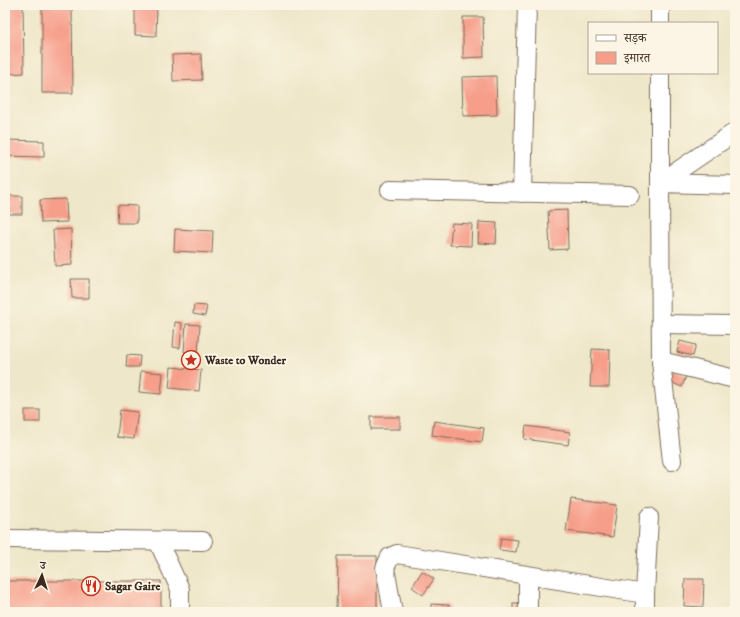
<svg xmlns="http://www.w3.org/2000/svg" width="740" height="617" font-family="'IM FELL DW Pica','Noto Serif Devanagari',serif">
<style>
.building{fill:#f69e8a}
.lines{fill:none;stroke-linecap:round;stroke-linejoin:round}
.minor-casing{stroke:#7a6c5a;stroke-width:20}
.minor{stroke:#fff;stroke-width:18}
.labels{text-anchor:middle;stroke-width:4;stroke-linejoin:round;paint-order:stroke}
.poi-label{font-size:12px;font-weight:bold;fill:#3b2a1e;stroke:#fcf5e5;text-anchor:start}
</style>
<rect width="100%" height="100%" fill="#fcf5e5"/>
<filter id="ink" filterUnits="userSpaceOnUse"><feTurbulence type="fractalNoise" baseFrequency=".025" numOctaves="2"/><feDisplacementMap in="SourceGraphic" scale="8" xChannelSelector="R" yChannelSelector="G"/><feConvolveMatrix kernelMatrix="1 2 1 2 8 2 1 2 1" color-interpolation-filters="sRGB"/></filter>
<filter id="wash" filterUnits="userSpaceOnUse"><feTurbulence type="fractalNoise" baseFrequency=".012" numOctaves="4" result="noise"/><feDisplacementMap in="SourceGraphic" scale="16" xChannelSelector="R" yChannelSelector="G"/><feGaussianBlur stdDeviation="0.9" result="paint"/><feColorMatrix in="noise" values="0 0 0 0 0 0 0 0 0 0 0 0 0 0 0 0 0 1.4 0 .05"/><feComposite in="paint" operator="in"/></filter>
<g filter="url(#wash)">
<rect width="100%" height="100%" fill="#efe7c9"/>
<g id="blocks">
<!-- building -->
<g class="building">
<polygon points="23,5 24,73 7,74 6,6"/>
<polygon points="42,5 72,5 73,93 42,93"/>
<polygon points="135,5 157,5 156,36 135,35"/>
<polygon points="463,17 483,17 484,57 463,58"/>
<polygon points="201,54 202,80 173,81 172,55"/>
<polygon points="496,76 497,115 463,116 462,77"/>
<polygon points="5,140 44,141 44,157 5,156"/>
<rect x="5" y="196" width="17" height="18"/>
<polygon points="66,199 67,222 41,223 40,200"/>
<polygon points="118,205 137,206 137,223 117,223"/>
<polygon points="567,210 568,249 550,250 548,211"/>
<polygon points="479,222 497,223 496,244 478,243"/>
<polygon points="452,223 472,224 471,246 450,245"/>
<polygon points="71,229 72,265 55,266 53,230"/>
<polygon points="175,229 213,231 212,253 174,251"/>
<polygon points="71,279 89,279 89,298 72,298"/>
<polygon points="194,305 207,306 205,316 193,314"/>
<polygon points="175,322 182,323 180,348 173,347"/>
<polygon points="186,324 200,325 198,353 184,352"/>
<polygon points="680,341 696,345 693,356 677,352"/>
<polygon points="592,349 610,350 609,387 590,387"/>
<polygon points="734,349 735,349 735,362 732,361"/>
<polygon points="127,355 140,356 139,367 126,367"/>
<polygon points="171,367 201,370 199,391 169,388"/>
<polygon points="669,369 686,376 682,387 665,380"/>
<polygon points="141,371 163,373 161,394 139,392"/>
<rect x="25" y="410" width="15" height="12"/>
<polygon points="120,410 138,412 134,439 117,437"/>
<rect x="371" y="417" width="29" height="12"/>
<polygon points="434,421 484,428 482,442 432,435"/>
<polygon points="526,426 570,432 568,445 524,439"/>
<polygon points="571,499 617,505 613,537 566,531"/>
<polygon points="501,538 518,540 516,552 499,550"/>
<polygon points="338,556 377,556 377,612 337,612"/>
<polygon points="422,571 434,579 423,595 412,587"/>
<polygon points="685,579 704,579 703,607 684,606"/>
<rect x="5" y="581" width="156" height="31"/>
<rect x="513" y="603" width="13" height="9"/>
<polygon points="431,604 449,605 449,612 431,612"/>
</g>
</g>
</g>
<g filter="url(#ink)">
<use href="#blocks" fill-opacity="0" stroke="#7a6c5a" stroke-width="1"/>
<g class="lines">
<defs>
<g id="minor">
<polyline points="660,23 660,5"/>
<polyline points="660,73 660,183 735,132"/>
<polyline points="390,190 630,195"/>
<polyline points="522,193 527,5"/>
<polyline points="661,324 735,325"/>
<polyline points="661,361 735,379"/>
<polyline points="672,461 661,361 660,183 735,185"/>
<polyline points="5,539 203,541"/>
<polyline points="158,541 180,589 180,612"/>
<polyline points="393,612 385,568 390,557 397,554 645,594"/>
<polyline points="528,612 528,576"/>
<polyline points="645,612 645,594 649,517"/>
</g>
</defs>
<!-- minor casing -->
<use href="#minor" class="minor-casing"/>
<!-- minor -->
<use href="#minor" class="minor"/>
</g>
</g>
<!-- icons -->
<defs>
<symbol id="sight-ring" viewBox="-11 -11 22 22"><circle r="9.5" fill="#fcf5e5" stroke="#c8321e" stroke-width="1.5"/><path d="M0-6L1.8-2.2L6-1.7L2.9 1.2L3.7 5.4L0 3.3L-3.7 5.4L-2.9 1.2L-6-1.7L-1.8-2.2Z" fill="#c8321e"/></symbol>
<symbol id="restaurant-ring" viewBox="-11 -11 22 22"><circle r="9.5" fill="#fcf5e5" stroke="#c8321e" stroke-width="1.5"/><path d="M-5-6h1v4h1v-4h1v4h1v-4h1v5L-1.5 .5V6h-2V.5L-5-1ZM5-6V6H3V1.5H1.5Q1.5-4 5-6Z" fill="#c8321e"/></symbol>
</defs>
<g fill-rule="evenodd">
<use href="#sight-ring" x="180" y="349" width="22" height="22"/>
<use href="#restaurant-ring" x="80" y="575" width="22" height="22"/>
</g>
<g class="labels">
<!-- poi labels -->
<g class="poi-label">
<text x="205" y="364">Waste to Wonder</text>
<text x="105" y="590">Sagar Gaire</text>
</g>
</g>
<!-- margin -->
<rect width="740" height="617" fill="none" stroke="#fcf5e5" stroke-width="20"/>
<!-- legend -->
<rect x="588" y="22" width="130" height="52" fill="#fcf5e5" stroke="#afa495"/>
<rect x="596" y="35" width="20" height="6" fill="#ffffff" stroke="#afa495"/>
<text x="624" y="42" font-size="12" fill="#3b2a1e">सड़क</text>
<rect x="596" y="52" width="20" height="12" fill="#f69e8a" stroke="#afa495"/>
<text x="624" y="62" font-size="12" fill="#3b2a1e">इमारत</text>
<!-- north arrow -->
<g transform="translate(42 575) rotate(4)" stroke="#fcf5e5" stroke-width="3" paint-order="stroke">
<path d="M0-3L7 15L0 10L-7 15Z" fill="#3b2a1e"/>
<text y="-6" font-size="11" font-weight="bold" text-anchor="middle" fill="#3b2a1e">उ</text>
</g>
</svg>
